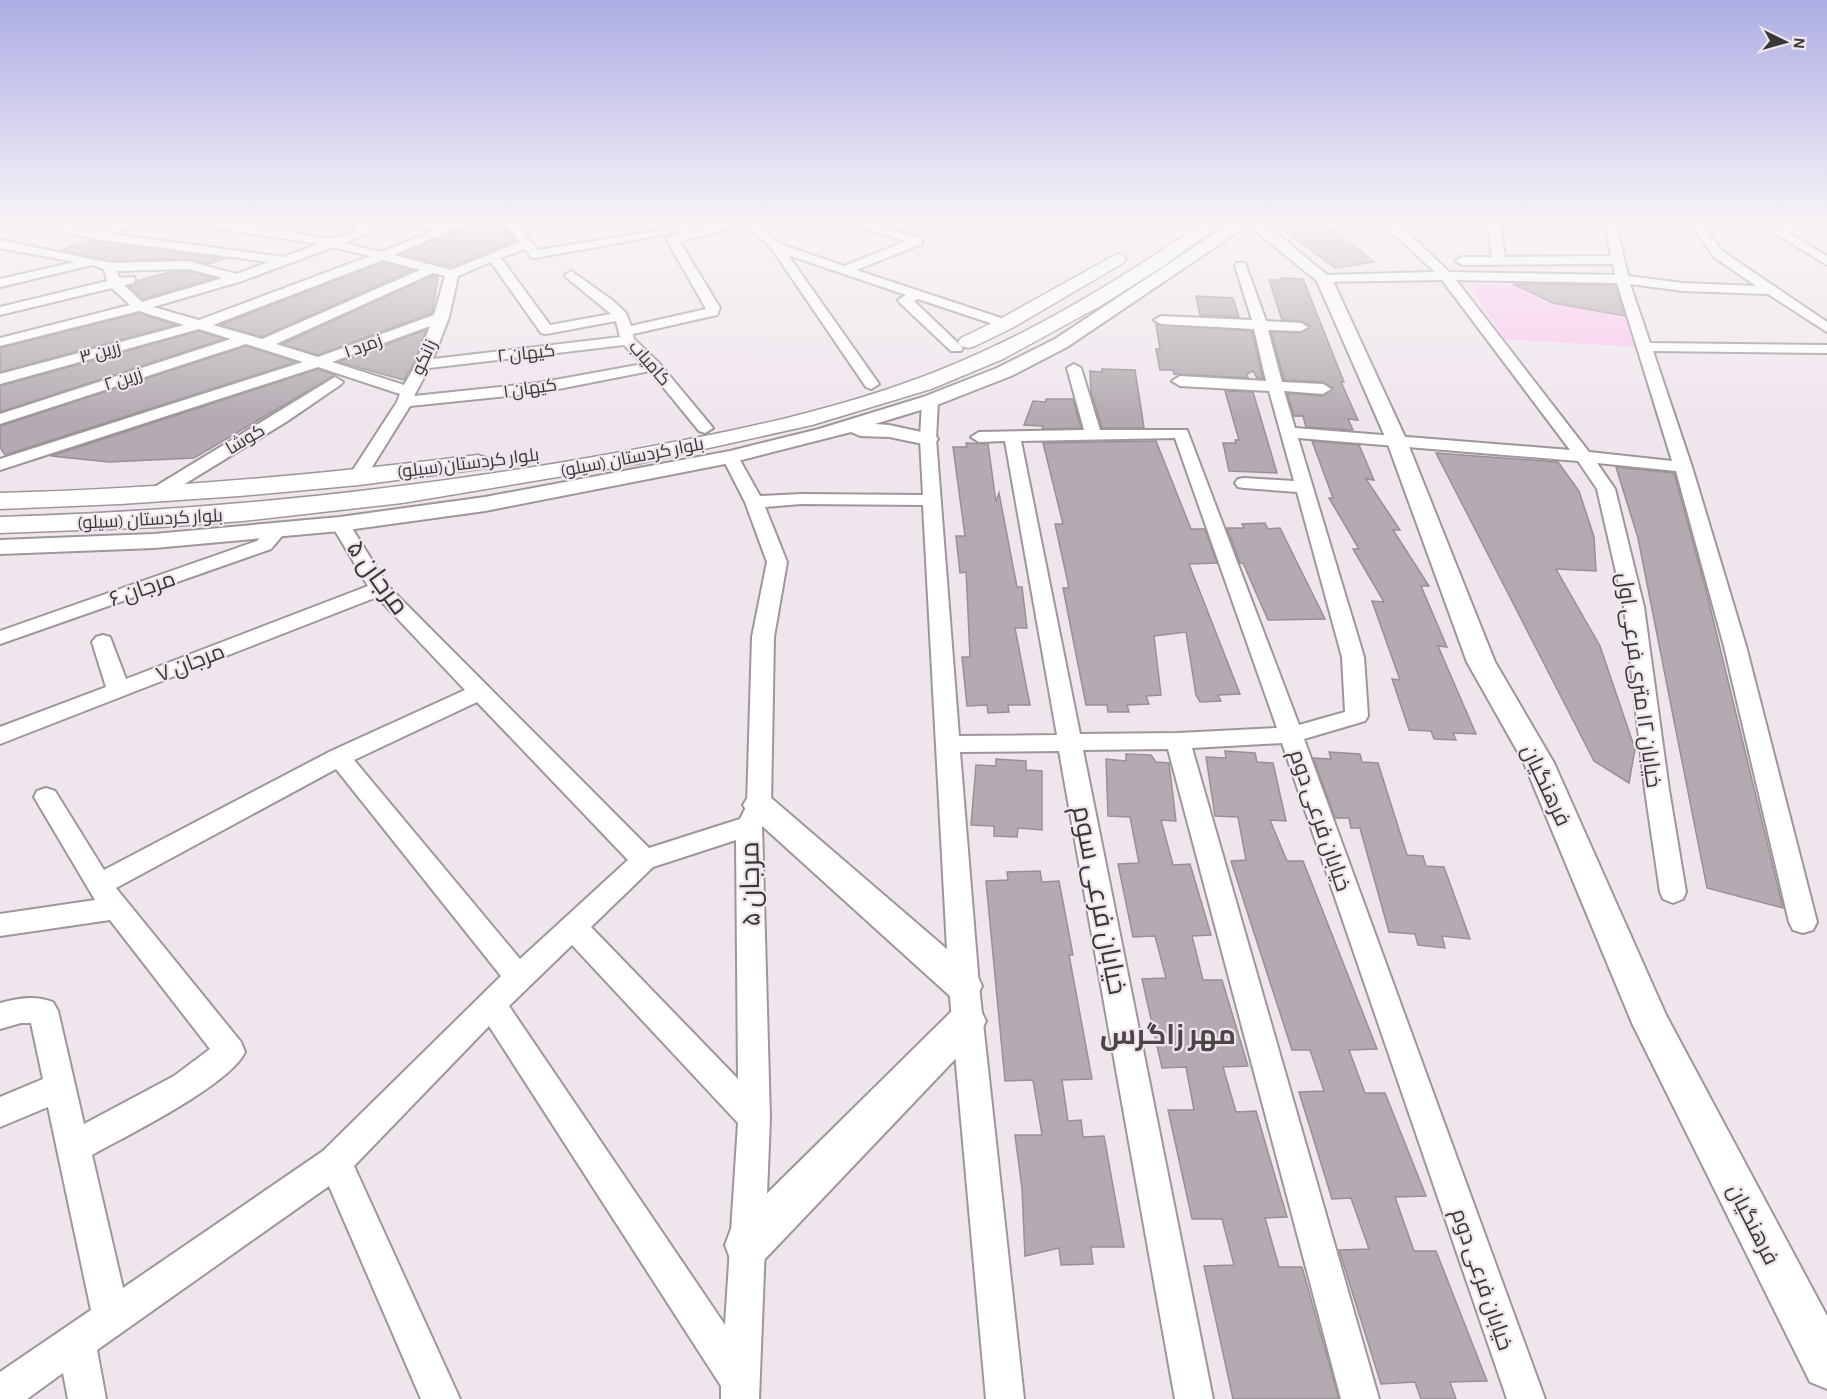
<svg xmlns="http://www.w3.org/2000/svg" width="1827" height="1399" font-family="'Alegreya Sans',Cairo,sans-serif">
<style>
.green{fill:#fac7ed}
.building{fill:#b3abb1;stroke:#989096;stroke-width:1.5}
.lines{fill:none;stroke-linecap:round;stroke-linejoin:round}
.minor-casing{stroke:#9e969b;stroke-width:4}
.tertiary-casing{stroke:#9e969b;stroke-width:4}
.primary-casing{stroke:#9e969b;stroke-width:3}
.minor{fill:#fff;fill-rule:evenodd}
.tertiary{fill:#fff;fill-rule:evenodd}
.primary{fill:#fff;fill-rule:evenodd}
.labels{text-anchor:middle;stroke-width:4.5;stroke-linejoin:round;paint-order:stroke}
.far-street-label{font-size:18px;fill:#3a3739;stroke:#efe6ed}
.street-label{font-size:22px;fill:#3a3739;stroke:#efe6ed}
.near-street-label{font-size:27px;fill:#3a3739;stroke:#efe6ed}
.near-neighbourhood-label{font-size:28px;font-weight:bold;fill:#4b4449;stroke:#efe6ed}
</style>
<rect width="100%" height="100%" fill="#efe6ed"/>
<!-- green -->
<polygon class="green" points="1468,284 1523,285 1543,301 1626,318 1637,347 1505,339"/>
<!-- building -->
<g class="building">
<polygon points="476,222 498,222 516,240 452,267 401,254"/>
<polygon points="1274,222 1323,222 1374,262 1335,268"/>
<polygon points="89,240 95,241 225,259 208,264 188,259 111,261 61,250"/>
<polygon points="383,262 413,270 262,337 220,325"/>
<polygon points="188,271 215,278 143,299 129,286 134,285 137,281 170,272"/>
<polygon points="433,275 438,277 432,313 318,355 282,344"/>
<polygon points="1280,278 1303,279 1344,382 1341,382 1358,420 1348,419 1353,430 1306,427 1303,416 1294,416 1287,393 1323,396 1333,388 1323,382 1284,380 1271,332 1301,333 1310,326 1301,321 1282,320 1269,280 1281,280"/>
<polygon points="1513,284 1611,285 1616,287 1625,316 1553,303"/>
<polygon points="1196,296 1233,298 1239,317 1200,315"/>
<polygon points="139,313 176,325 0,372 0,348"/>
<polygon points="1156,324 1252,331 1263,379 1257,378 1253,371 1247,374 1248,378 1174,374 1173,370 1160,370 1156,349 1160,349"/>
<polygon points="426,330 413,365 404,380 339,362"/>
<polygon points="199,331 224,339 0,412 0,386"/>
<polygon points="246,346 296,362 5,455 0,447 0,426"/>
<polygon points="318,369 335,375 194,458 109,462 51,456"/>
<polygon points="1102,369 1135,370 1144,428 1102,428 1091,392 1090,371 1102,372"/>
<polygon points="1225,391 1253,392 1277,473 1229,471 1223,443 1236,443 1235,440 1239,440"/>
<polygon points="1046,399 1073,399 1081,428 1042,429 1043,426 1024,425 1033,401 1046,402"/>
<polygon points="1156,441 1191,529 1205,529 1217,563 1189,564 1240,694 1218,695 1221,701 1200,702 1196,695 1186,632 1154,636 1161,695 1146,696 1149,704 1127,705 1129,712 1108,712 1107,705 1086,705 1063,588 1069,588 1055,524 1063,524 1043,443"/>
<polygon points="1312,441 1359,445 1374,480 1366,479 1400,530 1393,530 1429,586 1421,586 1447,647 1438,646 1476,734 1453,733 1456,740 1434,739 1431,731 1409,730 1392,679 1400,680 1372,601 1384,602 1353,549 1359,549 1329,498 1333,498"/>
<polygon points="966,443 988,444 996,502 999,493 1017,587 1022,587 1027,628 1015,628 1030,705 1008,705 1009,712 988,713 987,705 967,706 962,657 970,657 967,591 966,572 960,573 956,536 965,536 953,447 967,447"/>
<polygon points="1436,453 1558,462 1579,491 1594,537 1596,571 1556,569 1600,646 1635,749 1629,783 1594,761"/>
<polygon points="1616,467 1674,473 1706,590 1783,908 1707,888 1638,538"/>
<polygon points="1265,523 1268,529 1280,528 1325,619 1268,620 1243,563 1240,563 1227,528 1244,528 1242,524"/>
<polygon points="1225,751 1255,753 1257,762 1273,763 1286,821 1270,820 1287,861 1303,861 1377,1049 1349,1050 1365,1093 1385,1093 1426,1196 1395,1197 1414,1251 1436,1251 1487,1381 1450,1382 1456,1399 1421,1399 1415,1382 1381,1384 1339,1250 1369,1249 1351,1198 1332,1199 1299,1092 1324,1091 1310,1050 1292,1050 1246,908 1231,861 1246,860 1238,817 1215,816 1206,757 1226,758"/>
<polygon points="1329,752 1360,754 1362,762 1378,763 1407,855 1423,856 1426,866 1444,867 1470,939 1442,936 1445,948 1418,945 1415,934 1389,932 1360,828 1351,828 1349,818 1335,818 1313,758 1331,759"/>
<polygon points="1126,754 1151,755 1156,762 1169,763 1176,821 1161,820 1173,865 1190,864 1211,935 1192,936 1203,980 1222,980 1248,1066 1223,1067 1236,1112 1256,1111 1287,1217 1265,1218 1279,1267 1302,1267 1339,1399 1233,1399 1204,1266 1234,1265 1222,1219 1192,1219 1168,1110 1194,1110 1186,1067 1162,1068 1142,979 1166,978 1155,936 1133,937 1118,864 1139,863 1130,817 1108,816 1106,759 1126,761"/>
<polygon points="996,759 1026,761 1026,770 1042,771 1042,830 1018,828 1017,837 994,836 994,826 971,825 976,765 996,766"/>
<polygon points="1040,871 1042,882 1059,881 1073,955 1069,955 1092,1079 1062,1080 1068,1121 1081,1120 1083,1137 1104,1136 1124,1247 1091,1247 1093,1264 1061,1265 1059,1248 1025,1256 1022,1189 1015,1135 1042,1135 1033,1080 1005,1081 986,881 1008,880 1007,872"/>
</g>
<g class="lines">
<defs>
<g id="minor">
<path d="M25,222H50L99,232L126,222H146L112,234L283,257L319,244L196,225L191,222H225L332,239L358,230L351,222H363L372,231L370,233L345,243L381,252L433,231L409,222H429L443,226L454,222H471L394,255L451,270L520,242L503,222H515L538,250L694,225L696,227L690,230L535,258L531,257L525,249L501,258L550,325L611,314L567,278L565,275L571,271L612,300L626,313L631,326L706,309L667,240L669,237L720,222H733L724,230L680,242L720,308L717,315L633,334L634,339L659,363L713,428L705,433L699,431L650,371L538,393L410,406L364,480H352L349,476L397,402L400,394L318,367L0,470V459L303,362L246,344L0,424V414L231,339L199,329L0,384V374L184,325L139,311L0,346V338L130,305L112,288L0,315V307L107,281L104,269L92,265L0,287V279L75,262L0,248V240L111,263L188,261L236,274L269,262L95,239ZM333,247L370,256L199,320L153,307L242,281ZM383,260L420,270L262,339L213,325ZM491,262L541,333L546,334L616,321L620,337L433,359L449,317L458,276ZM188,269L223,278L142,302L124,285L134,283L135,280L134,277L119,278L117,271ZM433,273L445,276L434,315L318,357L276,344ZM430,326L415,366L404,385L332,362ZM624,345L643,364L538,383L414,396L429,368Z"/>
<polygon points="745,222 757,222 780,244 844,266 906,241 842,222 862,222 922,238 922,244 856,270 1010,321 1012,324 1005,328 918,299 914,301 963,348 961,351 951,351 900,303 898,300 906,295 788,255 879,384 871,389 866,387 772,249"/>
<path d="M1385,222H1397L1449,272L1615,275L1613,264L1462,265L1456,261L1462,257H1492L1488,222H1500L1505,257L1611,256L1604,222H1616L1628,276L1683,283L1756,286L1714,257L1690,222H1701L1722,251L1827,322V332L1768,294L1683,291L1630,284L1650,343L1827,345V353L1653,351L1692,467L1746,646L1817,922L1813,930L1803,933L1793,930L1789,922L1724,646L1676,471L1597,463L1615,489L1644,607L1669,790L1686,892L1683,899L1673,903L1663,899L1660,892L1645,790L1624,607L1597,489L1578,461L1298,438L1364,657L1368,716L1365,721L1304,739L1545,1399H1507L1282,743L1192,748L1379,1399H1341L1168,749L1083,750L1213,1399H1175L1059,751L960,752L979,986L1024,1399H986L949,986L923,505L801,504L765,507L787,562L774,637L771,805L762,826L770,1118L759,1399H721V1386L489,1026L354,1166L460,1399H421L329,1186L97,1350L106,1399H68L63,1373L27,1399H0V1372L91,1310L48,1107L0,1127V1097L43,1079L31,1023H21L0,1029V1003C19,998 35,995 53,1002L58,1011L84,1124L174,1076L210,1049L110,920L0,936V914L95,900L34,797L37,791L46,788L55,791L104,870L331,751L465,690L377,597L0,744V727L106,687L92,642L96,637L103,635L110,637L126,679L368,586L331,524L333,520H347L388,586L649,848L740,819L747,805L752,637L767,562L745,502L722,457L724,453H736L760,496L801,494L923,495L920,439L922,401L930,396L938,401L936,439L959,736L1057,735L1005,441L979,442L971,437L979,432L1084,430L1067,368L1074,364L1081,368L1100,430H1187L1299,725L1345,712L1342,657L1297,492L1244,488L1238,487L1235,483L1238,479L1244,478L1294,481L1269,391L1180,386L1172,381L1180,376L1266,381L1254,329L1161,324L1154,320L1161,316L1252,320L1235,266L1237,263H1245L1266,321L1301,323L1308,327L1301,331L1268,330L1282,382L1323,384L1331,389L1323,394L1284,391L1295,428L1570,450L1442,280L1319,282L1318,279L1324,275L1435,272L1386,227ZM1456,280L1617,283L1672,461L1589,452ZM1175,438L1277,728L1178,733L1080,734L1021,441ZM477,702L628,860L520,959L354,760ZM336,769L501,976L323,1151L123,1288L92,1155C126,1136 230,1085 245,1052L241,1042L116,888ZM736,840L738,1079L591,927L653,867ZM572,945L738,1123L725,1325L509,1006Z"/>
<polygon points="1757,222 1771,222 1827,256 1827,265"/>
<polygon points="335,377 343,382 340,385 286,422 160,499 148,499 145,495 148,491"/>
<polygon points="279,523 286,525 288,529 271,549 0,644 0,631 257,541 272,525"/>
</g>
<g id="tertiary">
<polygon points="1232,222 1263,222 1332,279 1406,439 1495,662 1554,763 1666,1015 1827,1316 1827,1389 1810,1382 1632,1023 1524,763 1467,662 1386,439 1317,281 1248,225 1067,347 1011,376 937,405 875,424 889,425 935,435 938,439 935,443 928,445 889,437 860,436 851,432 730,463 485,511 340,531 154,548 0,554 0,540 154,534 340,517 485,497 730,451 819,429 923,397 997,368 1055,339"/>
<polygon points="759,794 770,797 977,975 982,986 977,997 964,1002 951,997 748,813 743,805 748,797"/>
<polygon points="967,1004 980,1009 986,1021 980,1033 763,1261 747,1267 731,1261 725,1245 731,1229 954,1009"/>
</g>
<g id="primary">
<path d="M1204,222H1224L1162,267L1100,306L1003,359L931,389L812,425L641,463L402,503L242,521L161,527L0,533V517C207,511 412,490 616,453C731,432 849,409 957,363C1045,326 1125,276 1204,222Z"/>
<polygon points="1117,254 1123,255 1126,259 1123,263 1012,328 975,346 968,348 961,346 958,342 961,338 998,320"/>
<path d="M478,455L487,458L491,463L487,468L359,485L239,496L120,504L0,509V493C160,489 319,475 478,455Z"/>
</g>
</defs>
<!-- minor casing -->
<use href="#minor" class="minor-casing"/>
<!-- tertiary casing -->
<use href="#tertiary" class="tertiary-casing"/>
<!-- primary casing -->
<use href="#primary" class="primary-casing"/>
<!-- minor -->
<use href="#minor" class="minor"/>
<!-- tertiary -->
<use href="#tertiary" class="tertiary"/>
<!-- primary -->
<use href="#primary" class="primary"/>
</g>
<!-- sky -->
<linearGradient id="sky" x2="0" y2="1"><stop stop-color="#adade5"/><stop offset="0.53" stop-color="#f8f4f7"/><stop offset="1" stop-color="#f8f4f7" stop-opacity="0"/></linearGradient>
<rect width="1827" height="418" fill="url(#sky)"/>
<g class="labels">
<!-- far-street labels -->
<g class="far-street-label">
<text transform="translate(363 346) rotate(-20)" y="6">زمرد ۱</text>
<text transform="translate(100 352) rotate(-15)" y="6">زرین ۳</text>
<text transform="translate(526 353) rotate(-6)" y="6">کیهان ۲</text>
<text transform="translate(424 357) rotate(-65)" y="6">زانکو</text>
<text transform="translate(650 363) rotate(49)" y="6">کامیاب</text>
<text transform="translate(123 379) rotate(-18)" y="6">زرین ۲</text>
<text transform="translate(530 388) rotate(-8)" y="6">کیهان ۱</text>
<text transform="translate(245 439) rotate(-31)" y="6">کوشا</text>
<text transform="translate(632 457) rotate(-11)" y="6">بلوار کردستان (سیلو)</text>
<text transform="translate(468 463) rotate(-7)" y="6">بلوار کردستان(سیلو)</text>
<text transform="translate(150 519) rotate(-3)" y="6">بلوار کردستان (سیلو)</text>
</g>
<!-- street labels -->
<g class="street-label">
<text transform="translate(142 588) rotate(-19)" y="8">مرجان ۶</text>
<text transform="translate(190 662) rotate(-21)" y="8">مرجان ۷</text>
<text transform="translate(1640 680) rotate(82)" y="8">خیابان ۱۲ متری فرعی اول</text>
<text transform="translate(1547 785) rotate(65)" y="8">فرهنگیان</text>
<text transform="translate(1321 820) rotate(71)" y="8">خیابان فرعی دوم</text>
<text transform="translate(1754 1224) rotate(63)" y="8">فرهنگیان</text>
<text transform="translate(1483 1279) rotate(71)" y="8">خیابان فرعی دوم</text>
</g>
<!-- near-street labels -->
<g class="near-street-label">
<text transform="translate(378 577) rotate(54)" y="9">مرجان ۵</text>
<text transform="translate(750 884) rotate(-91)" y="9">مرجان ۵</text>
<text transform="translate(1100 900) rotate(79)" y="9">خیابان فرعی سوم</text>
</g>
<!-- near-neighbourhood labels -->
<g class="near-neighbourhood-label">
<text x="1168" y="1044">مهر زاگرس</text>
</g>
</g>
<!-- north arrow -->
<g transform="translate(1785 42) rotate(95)" stroke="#efe6ed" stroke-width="4.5" paint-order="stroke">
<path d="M0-4.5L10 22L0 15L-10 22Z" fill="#3a3739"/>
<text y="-9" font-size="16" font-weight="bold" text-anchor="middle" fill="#3a3739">N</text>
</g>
</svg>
